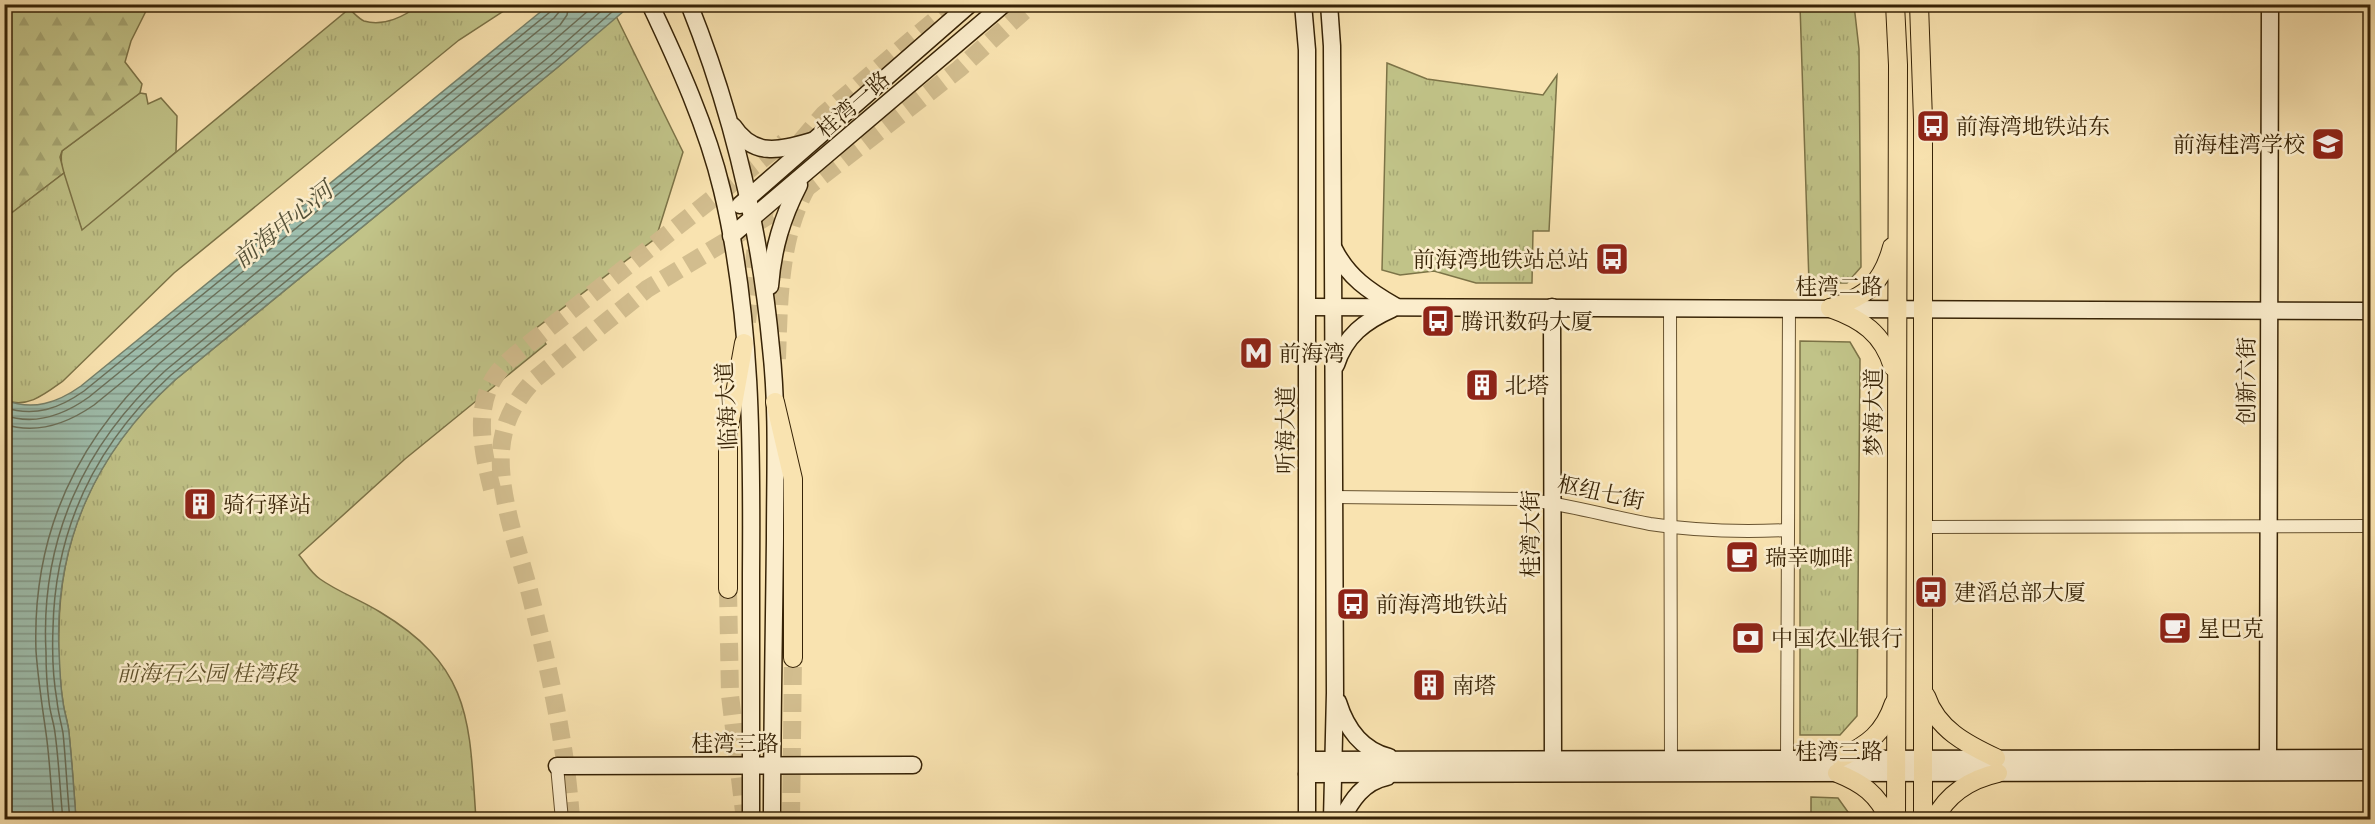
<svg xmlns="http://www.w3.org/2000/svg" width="2375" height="824" font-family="'IM FELL Double Pica','Noto Serif SC',serif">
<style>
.grass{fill:#c1c388;stroke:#7c7347;stroke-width:1.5}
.forest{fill:url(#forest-firs);stroke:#7c7347;stroke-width:1.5}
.park{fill:url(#park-tufts);stroke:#7c7347;stroke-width:1.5}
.water{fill:url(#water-rules);stroke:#75806a;stroke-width:1.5}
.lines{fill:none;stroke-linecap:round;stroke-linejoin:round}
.shore{stroke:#6a705a;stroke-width:1.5}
.primary-tunnel{stroke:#d2bd8e;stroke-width:18;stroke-dasharray:18 9;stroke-linecap:butt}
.street-casing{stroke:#685330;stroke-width:14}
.secondary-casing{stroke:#372306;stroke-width:19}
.primary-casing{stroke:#372306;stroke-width:20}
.street{stroke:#fbedcc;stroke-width:12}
.secondary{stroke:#fbedcc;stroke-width:16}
.primary{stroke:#f9e3b0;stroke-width:18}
.labels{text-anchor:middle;stroke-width:5;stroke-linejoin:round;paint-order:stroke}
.street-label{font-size:22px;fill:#372306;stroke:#fbedcc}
.poi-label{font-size:22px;fill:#372306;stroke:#fbedcc;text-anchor:start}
.park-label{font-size:22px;font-style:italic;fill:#60532d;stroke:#fbedcc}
.water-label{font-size:24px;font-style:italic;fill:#565238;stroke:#fbedcc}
</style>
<defs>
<pattern id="forest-firs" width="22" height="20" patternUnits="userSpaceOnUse" patternTransform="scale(1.5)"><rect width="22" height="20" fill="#c1c388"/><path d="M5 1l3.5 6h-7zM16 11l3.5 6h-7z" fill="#a6a774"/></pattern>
<pattern id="park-tufts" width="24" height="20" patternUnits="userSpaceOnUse" patternTransform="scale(1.5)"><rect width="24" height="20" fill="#c1c388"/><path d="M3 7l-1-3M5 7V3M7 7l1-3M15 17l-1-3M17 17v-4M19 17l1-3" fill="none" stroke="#a6a774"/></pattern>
<pattern id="water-rules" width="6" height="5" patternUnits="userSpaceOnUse" patternTransform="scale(1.5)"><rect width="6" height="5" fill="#9ebead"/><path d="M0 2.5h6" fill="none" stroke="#829a8b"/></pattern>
</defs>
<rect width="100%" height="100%" fill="#f9e3b0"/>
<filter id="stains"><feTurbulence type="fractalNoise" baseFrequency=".00333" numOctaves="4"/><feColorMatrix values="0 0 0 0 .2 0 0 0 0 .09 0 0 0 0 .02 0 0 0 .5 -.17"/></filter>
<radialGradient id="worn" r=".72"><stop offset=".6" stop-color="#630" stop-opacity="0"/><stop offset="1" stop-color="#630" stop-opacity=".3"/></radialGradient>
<!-- grass -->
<path class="grass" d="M140,93L146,94L148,104L161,98L177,116L176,152L82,231C76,212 57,169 62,151Z"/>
<!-- forest -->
<polygon class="forest" points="5,5 149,5 131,41 125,62 142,84 140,93 62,151 60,157 64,173 5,218"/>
<!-- park -->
<g class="park">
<path d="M419,5H513L459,40L174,273L63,381C45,394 27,409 5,400V218L64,173L82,230L349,9C353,12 359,19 364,21C384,27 405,16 419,5Z"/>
<polygon points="1800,5 1854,5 1859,49 1861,267 1847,283 1809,283"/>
<path d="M616,16L683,152L656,238L535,329L546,344L405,459L299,555C305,562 311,573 320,579C338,592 361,600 380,612C473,668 469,722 476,819L76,820C74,791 72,762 69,733C68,722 64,712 63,702C59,678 58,652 59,629C60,529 102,446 175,380L558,67Z"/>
<polygon points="1387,63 1427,79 1543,95 1557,75 1549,231 1533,231 1532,283 1476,283 1434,271 1400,275 1382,270"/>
<polygon points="1800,341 1850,342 1860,359 1857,716 1840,735 1800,735"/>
<polygon points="1811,797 1838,798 1853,819 1811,819"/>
</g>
<!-- water -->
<path class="water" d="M549,5H631L558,67L175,380C96,452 54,543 59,651C60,668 60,685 63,702C64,712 68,722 69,733C72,762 74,791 76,819H5V400C33,411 57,403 81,386Z"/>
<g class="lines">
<!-- shore -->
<g class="shore">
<path d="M4,407C34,418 60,408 84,391L550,12L552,4"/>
<path d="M4,415C35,426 64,415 89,397L554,18L559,12L560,4"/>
<path d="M4,424C36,435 68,423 94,405L560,25L567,15L569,4"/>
<path d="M54,820C51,791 50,761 46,733C42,705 38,679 36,651C32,536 76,440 160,363L544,49L596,4"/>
<path d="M63,820C60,791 59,762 55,733C54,723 50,713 49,702C47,686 46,669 46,652C40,540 84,444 166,370L550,56L609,4"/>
<path d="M70,820C67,791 66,762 63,733C61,722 58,712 57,701C53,678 52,652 53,628C55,527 97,443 171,375L555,62L621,4"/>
</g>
<!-- primary-tunnel -->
<g class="primary-tunnel">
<polyline points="764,213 779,174 790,154 824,114 954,4"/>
<polyline points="747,322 756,245"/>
<path d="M777,359C779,302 779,240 806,189"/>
<path d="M492,489C483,453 473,408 496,375C505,362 518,353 530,343L784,142"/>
<polyline points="728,589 730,695 745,820"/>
<path d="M571,820C566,742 548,665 529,590C518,549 498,493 501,451C503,422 515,400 535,379L647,289L781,208L959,69L1032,4"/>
<polyline points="791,820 793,658"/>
</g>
<defs>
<g id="street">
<polyline points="1670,308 1671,759"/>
<path d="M1334,497L1523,499C1566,504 1607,516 1650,524C1695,531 1742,532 1788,530"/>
<polyline points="1923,527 2370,526"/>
<polyline points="1787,758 1789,308"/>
<polyline points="557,766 562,820"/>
</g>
<g id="secondary">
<path d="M650,4C678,63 707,127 722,190C752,315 752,447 751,574C751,656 751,738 751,820"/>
<path d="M689,4C733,114 760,230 771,348C778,411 775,475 775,538C774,632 772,726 772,820"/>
<polyline points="1303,4 1307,50 1307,820"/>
<polyline points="1329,4 1332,46 1335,693 1332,820"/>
<path d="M733,126C754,158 780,150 812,141"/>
<polyline points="740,205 970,4"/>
<polyline points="731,236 1004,4"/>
<path d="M1334,249C1348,277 1369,291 1395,306"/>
<path d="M770,286C773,248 782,218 799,185"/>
<polyline points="1308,307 2370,311"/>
<polyline points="1552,307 1553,760"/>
<path d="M1336,365C1345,336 1365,321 1392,309"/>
<path d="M1338,702C1346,728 1362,750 1389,757"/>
<polyline points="2268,759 2270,4"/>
<polyline points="1308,760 2370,758"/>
<polyline points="557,766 913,765"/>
<polyline points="1307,774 2370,772"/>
<path d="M1341,820C1352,800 1363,782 1387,777"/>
</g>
<g id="primary">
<polyline points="1895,4 1898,65 1896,820"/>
<polyline points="1919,4 1923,120 1923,820"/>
<path d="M1830,308C1866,297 1882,284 1892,247"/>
<path d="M1830,308C1861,319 1883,333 1893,367"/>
<polyline points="775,402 793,479 793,658"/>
<polyline points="728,589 728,432 744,343"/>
<path d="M1926,696C1937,729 1966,744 1996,758"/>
<path d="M1840,758C1868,745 1884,733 1894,703"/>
<path d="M1837,773C1862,783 1878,794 1889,820"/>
<path d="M1934,820C1947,794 1971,779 1998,773"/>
</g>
</defs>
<!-- street casing -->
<use href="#street" class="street-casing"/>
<!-- secondary casing -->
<use href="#secondary" class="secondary-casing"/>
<!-- primary casing -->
<use href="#primary" class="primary-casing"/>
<!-- street -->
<use href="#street" class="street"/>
<!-- secondary -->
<use href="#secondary" class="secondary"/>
<!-- primary -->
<use href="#primary" class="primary"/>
</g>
<!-- icons -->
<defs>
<symbol id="bus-square" viewBox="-11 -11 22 22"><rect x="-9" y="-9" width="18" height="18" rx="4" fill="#8f2418" stroke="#fbedcc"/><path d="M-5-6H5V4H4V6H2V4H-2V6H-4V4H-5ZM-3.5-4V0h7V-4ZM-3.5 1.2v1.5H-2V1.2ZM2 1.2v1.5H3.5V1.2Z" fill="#fff"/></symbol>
<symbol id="school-square" viewBox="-11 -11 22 22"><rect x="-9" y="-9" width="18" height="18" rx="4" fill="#8f2418" stroke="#fbedcc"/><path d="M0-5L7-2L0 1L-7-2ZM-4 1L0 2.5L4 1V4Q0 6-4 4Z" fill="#fff"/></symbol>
<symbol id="metro-square" viewBox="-11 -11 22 22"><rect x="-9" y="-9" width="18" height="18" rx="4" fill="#8f2418" stroke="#fbedcc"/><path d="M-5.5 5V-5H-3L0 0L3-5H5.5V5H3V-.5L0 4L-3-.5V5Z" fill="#fff"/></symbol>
<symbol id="building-square" viewBox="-11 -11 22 22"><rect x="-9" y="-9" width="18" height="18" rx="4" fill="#8f2418" stroke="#fbedcc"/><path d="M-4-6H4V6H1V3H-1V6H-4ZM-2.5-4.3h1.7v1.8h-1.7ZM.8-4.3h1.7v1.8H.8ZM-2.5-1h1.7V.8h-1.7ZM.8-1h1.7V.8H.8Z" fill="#fff"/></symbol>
<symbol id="cafe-square" viewBox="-11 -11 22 22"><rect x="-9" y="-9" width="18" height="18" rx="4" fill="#8f2418" stroke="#fbedcc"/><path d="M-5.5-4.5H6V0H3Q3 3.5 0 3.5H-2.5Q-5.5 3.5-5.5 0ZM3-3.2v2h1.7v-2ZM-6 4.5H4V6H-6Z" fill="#fff"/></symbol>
<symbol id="bank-square" viewBox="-11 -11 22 22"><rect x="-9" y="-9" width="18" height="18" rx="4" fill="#8f2418" stroke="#fbedcc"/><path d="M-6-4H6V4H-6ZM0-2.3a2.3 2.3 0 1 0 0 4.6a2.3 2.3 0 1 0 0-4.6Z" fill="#fff"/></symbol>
</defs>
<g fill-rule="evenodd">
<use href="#bus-square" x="1914" y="107" width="38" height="38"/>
<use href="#school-square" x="2309" y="125" width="38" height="38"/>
<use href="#bus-square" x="1593" y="240" width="38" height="38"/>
<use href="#bus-square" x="1419" y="302" width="38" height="38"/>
<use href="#metro-square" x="1237" y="334" width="38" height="38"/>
<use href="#building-square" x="1463" y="366" width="38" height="38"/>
<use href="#building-square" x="181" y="485" width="38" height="38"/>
<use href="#cafe-square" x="1723" y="538" width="38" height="38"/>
<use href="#bus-square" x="1912" y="573" width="38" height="38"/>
<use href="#bus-square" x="1334" y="585" width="38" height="38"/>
<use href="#cafe-square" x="2156" y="609" width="38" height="38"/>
<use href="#bank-square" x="1729" y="619" width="38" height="38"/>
<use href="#building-square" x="1410" y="666" width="38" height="38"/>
</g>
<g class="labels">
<!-- street labels -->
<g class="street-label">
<text transform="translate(853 104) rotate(-41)" y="8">桂湾一路</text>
<text x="1839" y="294">桂湾二路</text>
<text transform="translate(2246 381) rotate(-90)" y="8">创新六街</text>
<text transform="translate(726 406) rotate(-93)" y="8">临海大道</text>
<text transform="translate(1873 412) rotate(-90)" y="8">梦海大道</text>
<text transform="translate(1285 430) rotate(-90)" y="8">听海大道</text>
<text transform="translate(1601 492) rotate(12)" y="8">枢纽七街</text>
<text transform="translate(1530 534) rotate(-90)" y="8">桂湾大街</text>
<text x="735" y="751">桂湾三路</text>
<text x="1839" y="759">桂湾三路</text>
</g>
<!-- poi labels -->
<g class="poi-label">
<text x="1956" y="134">前海湾地铁站东</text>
<text x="2305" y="152" text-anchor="end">前海桂湾学校</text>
<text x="1589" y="267" text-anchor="end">前海湾地铁站总站</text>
<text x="1461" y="329">腾讯数码大厦</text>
<text x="1279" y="361">前海湾</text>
<text x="1505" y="393">北塔</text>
<text x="223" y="512">骑行驿站</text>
<text x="1765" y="565">瑞幸咖啡</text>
<text x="1954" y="600">建滔总部大厦</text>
<text x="1376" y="612">前海湾地铁站</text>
<text x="2198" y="636">星巴克</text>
<text x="1771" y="646">中国农业银行</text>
<text x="1452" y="693">南塔</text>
</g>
<!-- park labels -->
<g class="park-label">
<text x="207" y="681">前海石公园 桂湾段</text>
</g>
<!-- water labels -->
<g class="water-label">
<text transform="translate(283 225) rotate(-39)" y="8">前海中心河</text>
</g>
</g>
<!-- margin -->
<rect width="2375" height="824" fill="none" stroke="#f9e3b0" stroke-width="24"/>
<rect x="6" y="6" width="2363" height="812" fill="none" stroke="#372306" stroke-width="3"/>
<rect x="12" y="12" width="2351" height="800" fill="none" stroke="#372306" stroke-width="1.5"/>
<rect width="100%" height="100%" filter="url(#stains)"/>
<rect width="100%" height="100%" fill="url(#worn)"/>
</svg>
